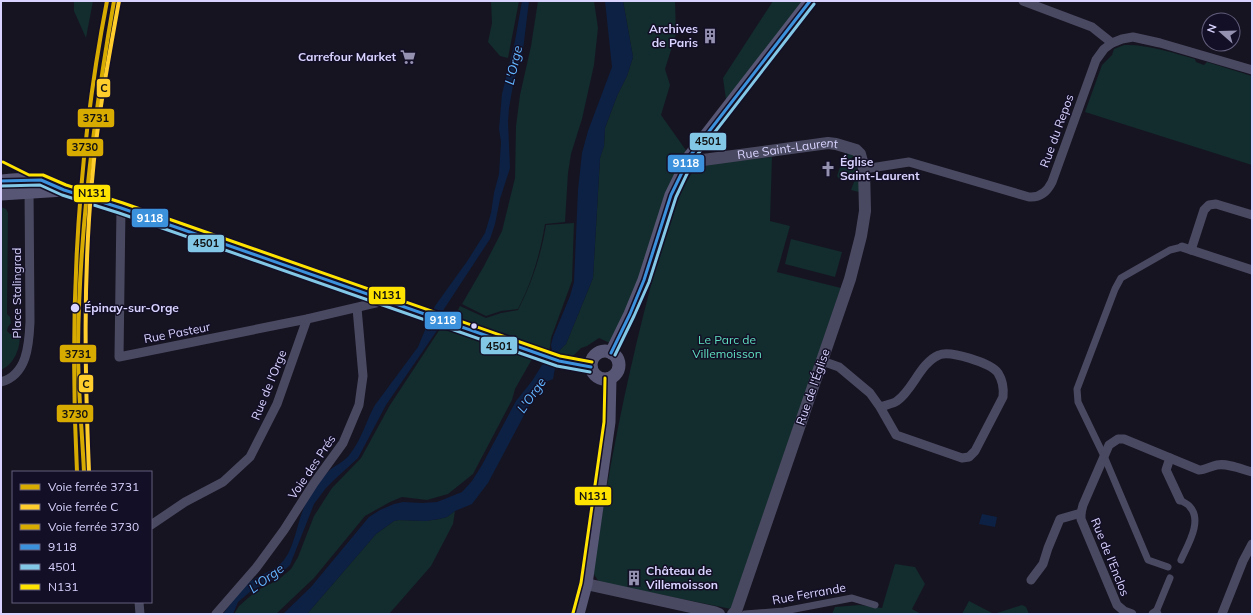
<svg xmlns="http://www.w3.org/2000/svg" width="1253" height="615" font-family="Mulish,sans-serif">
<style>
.green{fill:#132c2d}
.water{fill:#0d2144}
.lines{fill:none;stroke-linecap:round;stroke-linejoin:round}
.secondary-tunnel{stroke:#333142;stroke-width:13;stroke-dasharray:13 6;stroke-linecap:butt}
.pedestrian{stroke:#4a4962;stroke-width:7}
.minor{stroke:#4a4962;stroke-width:9}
.tertiary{stroke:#4a4962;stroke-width:12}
.secondary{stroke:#575674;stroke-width:13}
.bus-1-casing{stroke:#130f26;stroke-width:6}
.bus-2-casing{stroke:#130f26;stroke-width:6}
.bus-3-casing{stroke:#130f26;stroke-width:6}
.bus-1{stroke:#3c91dc;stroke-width:3}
.bus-2{stroke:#82c8e6;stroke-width:3}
.bus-3{stroke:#ffe300;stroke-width:3}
.rail-1-casing{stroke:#130f26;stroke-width:7}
.rail-2-casing{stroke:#130f26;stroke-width:7}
.rail-3-casing{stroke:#130f26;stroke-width:7}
.rail-1{stroke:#d8ab00;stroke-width:4}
.rail-2{stroke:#ffcd2c;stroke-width:4}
.rail-3{stroke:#d8ab00;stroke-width:4}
.stop-dot{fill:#d9d4ff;stroke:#130f26;stroke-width:1.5}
.labels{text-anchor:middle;stroke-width:3;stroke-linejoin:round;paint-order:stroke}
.poi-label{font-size:12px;font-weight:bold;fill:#d9d4ff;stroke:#130f26;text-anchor:end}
.street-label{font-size:12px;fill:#d9d4ff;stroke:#130f26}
.stop-label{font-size:12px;font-weight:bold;fill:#d9d4ff;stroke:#130f26;text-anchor:start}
.park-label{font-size:12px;fill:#5fe0c0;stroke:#130f26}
.water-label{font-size:13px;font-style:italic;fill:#62b6ff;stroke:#130f26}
.line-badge{stroke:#130f26;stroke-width:1.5}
.badge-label{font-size:11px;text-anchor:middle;font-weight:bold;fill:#fff}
.pale-badge-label{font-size:11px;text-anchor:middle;font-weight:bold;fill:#111}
</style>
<rect width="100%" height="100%" fill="#161421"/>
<!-- green -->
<g class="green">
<polygon points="74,1 93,1 86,38 74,11"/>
<polygon points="491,1 519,1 508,58 500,56 488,42 492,23"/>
<path d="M538,1H594L598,28L594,65L582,119L571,154L568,173L565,222L545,224C540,254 532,282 518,309L501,311L486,316L462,304L484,266L502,231L515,178L516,126L520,95L531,46Z"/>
<polygon points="623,1 675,1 676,34 665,69 670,85 661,115 690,156 614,345 599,338 587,346 581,348 573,356 557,355 558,352 566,344 593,278 600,158 604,146 605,128 617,96 627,76 633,57"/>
<polygon points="773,1 810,1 727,107 723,78"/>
<path d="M1124,45C1148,44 1173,53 1195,59L1196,62L1204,65L1207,62L1252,76V165L1085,112L1102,65L1112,55L1114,49Z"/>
<polygon points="845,152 854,155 849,162 848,166 851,167 857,166 857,170 849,178 840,180 837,176"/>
<path d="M772,157L770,221L790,226L777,272L841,288L731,609L599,582L593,573C607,476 626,380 651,285C659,253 668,223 681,193C686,183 691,172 699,165Z"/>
<polygon points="858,177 859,177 859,192 851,190 854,182"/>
<path d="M1,207L6,209L8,213L7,314L10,317L11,323L8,327L7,331L10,334L19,333C22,346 14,365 1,370Z"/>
<path d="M574,223L572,281L551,338L549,354L453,320L460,306L486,318L501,313L518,310C532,283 541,255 546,225Z"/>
<polygon points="791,239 842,252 835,277 785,264"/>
<polygon points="442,326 532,359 515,389 512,400 473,474 448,494 427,500 402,497 390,502 365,516 314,578 276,614 234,614 239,606 256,591 278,580 291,569 298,557 314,516 332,488 361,458 390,405"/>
<polygon points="455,511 453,524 431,566 389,614 307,614 376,534 394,521 399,520 426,521 439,519 447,517"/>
<polygon points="895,564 915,567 925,584 912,609 921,614 832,614 835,607 859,605 882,608"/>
<polygon points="969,601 994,614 1022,605 1026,607 1029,614 962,614"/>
</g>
<!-- water -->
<g class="water">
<path d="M522,1H529L523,50L513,85L509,108L508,122L510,168L500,199L495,224L490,239L444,309L437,326L438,329L386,405L358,458L334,480L326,488L314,504L290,565L276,578L251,591L238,602L233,614H223C231,604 238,590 248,583C259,575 275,571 284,560C297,543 297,516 309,498C315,488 323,476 331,469C338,464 345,461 350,454C362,439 366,421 375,405L418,347L435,306L468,260L485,233L491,213L494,193L499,174L501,142L499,129L502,94L515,41Z"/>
<polygon points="605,1 623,1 633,57 627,76 617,96 605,128 604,146 600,158 593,278 566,344 558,352 553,379 546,382 531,402 488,483 472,504 455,511 447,517 439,519 426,521 399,520 394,521 376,534 307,614 283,614 311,587 369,517 380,510 394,504 403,502 422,503 437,502 462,492 472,481 482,465 516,401 532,381 542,365 545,363 552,350 551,345 553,337 570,296 574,282 578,190 582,153 588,131 612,67"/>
<polygon points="982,514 997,517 995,527 979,524"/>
</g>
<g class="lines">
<!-- secondary-tunnel -->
<polyline class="secondary-tunnel" points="64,190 100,201"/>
<!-- pedestrian -->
<g class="pedestrian">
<path d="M1180,500C1183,502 1188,504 1190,507C1203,521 1187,546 1181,560"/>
<polyline points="1168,567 1148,560 1104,456 1078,402 1077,389 1115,289 1121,278 1170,250 1182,247"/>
<polyline points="1156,612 1170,578"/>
<polyline points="745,614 784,611 852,598 875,605"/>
</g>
<!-- minor -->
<g class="minor">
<polyline points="1023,1 1092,27 1112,43"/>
<path d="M864,169L909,162L1029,197C1040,198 1047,192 1052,182L1096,60L1104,49L1112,43L1122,39L1133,37L1160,43L1252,70"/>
<polyline points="121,208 119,357 307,319 384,301"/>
<polyline points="1182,247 1252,270"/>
<polyline points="1191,250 1204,210 1209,205 1216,204 1252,215"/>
<path d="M822,361L839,367L870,393L880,407L896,435L962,458L969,457L975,451L1003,397C1004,388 1003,381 998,373C991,363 950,350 939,355C920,363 913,390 897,401C893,404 885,405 880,407"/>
<path d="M1,382C27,375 29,345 30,322L29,188"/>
<polyline points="1170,458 1166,470 1180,500"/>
<polyline points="151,525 185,502 223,482 250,457 277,404 307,319"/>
<polyline points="1031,580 1043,564 1048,548 1060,519 1081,513"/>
<polyline points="139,602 140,614"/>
<polyline points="216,614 256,568 284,530 314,483 343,443 359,405 363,376 357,308"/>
<path d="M1132,614L1124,611L1117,605L1081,519V513L1083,505L1109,445L1118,439H1124L1199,470C1205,470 1211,466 1217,465C1228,463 1241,469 1252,472"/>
<polyline points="1153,614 1156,612 1157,614"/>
<polyline points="1222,614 1243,561 1252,544"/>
</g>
<!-- tertiary -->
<g class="tertiary">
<path id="s1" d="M690,156L703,160L828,143L836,144L856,150L860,154L864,169L865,211L861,236L850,279L736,611L733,614"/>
<polyline points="586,584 714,612 719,614"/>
</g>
<!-- secondary -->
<g class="secondary">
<path d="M1,181C24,179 44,177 64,190"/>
<polyline points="1,194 64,190"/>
<polyline points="100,201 530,351 559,361 591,367"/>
<circle cx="605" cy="365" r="14"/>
<polyline points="611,353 630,314 644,280 671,195 690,156 810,1"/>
<polyline points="578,614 586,584 609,422 610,378"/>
</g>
<defs>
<g id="bus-1">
<polyline points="1,181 41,180 64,190 121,208 559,361 591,367"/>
<polyline points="611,353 630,314 644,280 671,195 690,156 810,1"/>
</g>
<g id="bus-2">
<polyline points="1,186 40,185 62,195 119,213 557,366 590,372"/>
<polyline points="615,355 634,316 649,282 676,197 694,159 814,4"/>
</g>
<g id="bus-3">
<polyline points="3,162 29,175 43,175 66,185 123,203 560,356 592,362"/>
<polyline points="573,613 581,583 604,422 605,378"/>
</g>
</defs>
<!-- bus-1 casing -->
<use href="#bus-1" class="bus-1-casing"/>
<!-- bus-2 casing -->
<use href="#bus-2" class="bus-2-casing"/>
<!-- bus-3 casing -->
<use href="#bus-3" class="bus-3-casing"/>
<!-- bus-1 -->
<use href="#bus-1" class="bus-1"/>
<!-- bus-2 -->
<use href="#bus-2" class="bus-2"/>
<!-- bus-3 -->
<use href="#bus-3" class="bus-3"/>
<defs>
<path id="rail-1" d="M84,472C82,431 78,389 78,348C79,231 94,115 114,1"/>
<path id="rail-2" d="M89,472C85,375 83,278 92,181C97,121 108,61 119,1"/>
<path id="rail-3" d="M77,472C69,315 77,156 107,1"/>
</defs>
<!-- rail-1 casing -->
<use href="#rail-1" class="rail-1-casing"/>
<!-- rail-2 casing -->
<use href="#rail-2" class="rail-2-casing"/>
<!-- rail-3 casing -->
<use href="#rail-3" class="rail-3-casing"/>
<!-- rail-1 -->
<use href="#rail-1" class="rail-1"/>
<!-- rail-2 -->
<use href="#rail-2" class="rail-2"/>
<!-- rail-3 -->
<use href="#rail-3" class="rail-3"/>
</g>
<!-- icons -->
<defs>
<symbol id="building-bare" viewBox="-9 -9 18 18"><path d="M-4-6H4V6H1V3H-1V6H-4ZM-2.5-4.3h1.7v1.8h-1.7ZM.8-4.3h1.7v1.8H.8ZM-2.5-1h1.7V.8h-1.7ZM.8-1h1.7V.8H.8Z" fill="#9591b1" stroke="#130f26" stroke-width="2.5" paint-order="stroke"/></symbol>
<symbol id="supermarket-bare" viewBox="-9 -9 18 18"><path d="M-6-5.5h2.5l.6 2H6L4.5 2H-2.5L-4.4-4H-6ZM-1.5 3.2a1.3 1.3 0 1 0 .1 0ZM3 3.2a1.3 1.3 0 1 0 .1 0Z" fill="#9591b1" stroke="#130f26" stroke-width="2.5" paint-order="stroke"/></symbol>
<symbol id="church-bare" viewBox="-9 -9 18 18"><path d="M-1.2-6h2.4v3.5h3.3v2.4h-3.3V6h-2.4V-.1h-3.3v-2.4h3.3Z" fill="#9591b1" stroke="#130f26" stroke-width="2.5" paint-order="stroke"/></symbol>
</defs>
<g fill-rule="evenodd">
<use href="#building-bare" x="699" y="25" width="22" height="22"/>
<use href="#supermarket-bare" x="397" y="46" width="22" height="22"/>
<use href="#church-bare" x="817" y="158" width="22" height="22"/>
<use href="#building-bare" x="623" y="567" width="22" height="22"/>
</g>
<!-- markers -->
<g class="stop-dot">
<circle cx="75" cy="308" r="5"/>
<circle cx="474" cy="326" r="3.5"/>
</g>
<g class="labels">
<!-- poi labels -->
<g class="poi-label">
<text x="698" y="33">Archives<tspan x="698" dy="14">de Paris</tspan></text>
<text x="396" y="61">Carrefour Market</text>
<text x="840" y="166" text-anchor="start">Église<tspan x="840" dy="14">Saint-Laurent</tspan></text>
<text x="646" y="575" text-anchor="start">Château de<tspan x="646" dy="14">Villemoisson</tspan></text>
</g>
<!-- street labels -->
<g class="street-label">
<text transform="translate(1057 131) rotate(-70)" y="4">Rue du Repos</text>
<text dy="4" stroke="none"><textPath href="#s1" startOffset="99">Rue Saint-Laurent</textPath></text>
<text transform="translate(17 293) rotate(-90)" y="4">Place Stalingrad</text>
<text transform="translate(177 333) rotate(-11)" y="4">Rue Pasteur</text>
<text transform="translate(269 385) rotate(-68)" y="4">Rue de l'Orge</text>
<text transform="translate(813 387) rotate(-71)" y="4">Rue de l'Église</text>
<text transform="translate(312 467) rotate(-56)" y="4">Voie des Prés</text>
<text transform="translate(1110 557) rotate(68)" y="4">Rue de l'Enclos</text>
<text transform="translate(809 594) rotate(-10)" y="4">Rue Ferrande</text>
</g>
<!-- stop labels -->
<g class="stop-label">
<text x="84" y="312">Épinay-sur-Orge</text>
</g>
<!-- park labels -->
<g class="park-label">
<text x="727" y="344">Le Parc de<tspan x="727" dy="14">Villemoisson</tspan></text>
</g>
<!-- water labels -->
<g class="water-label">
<text transform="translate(513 65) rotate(-77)" y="5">L'Orge</text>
<text transform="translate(531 395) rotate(-55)" y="5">L'Orge</text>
<text transform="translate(266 578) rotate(-36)" y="5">L'Orge</text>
</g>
</g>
<g class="line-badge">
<rect x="96" y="78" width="15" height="20" rx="4" fill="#ffcd2c"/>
<rect x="77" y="108" width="38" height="20" rx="4" fill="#d8ab00"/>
<rect x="689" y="132" width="38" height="19" rx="4" fill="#82c8e6"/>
<rect x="66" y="138" width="38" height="19" rx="4" fill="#d8ab00"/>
<rect x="667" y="154" width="38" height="19" rx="4" fill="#3c91dc"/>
<rect x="73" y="184" width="38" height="19" rx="4" fill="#ffe300"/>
<rect x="131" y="208" width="38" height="20" rx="4" fill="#3c91dc"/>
<rect x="187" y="234" width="38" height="19" rx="4" fill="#82c8e6"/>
<rect x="368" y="286" width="38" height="19" rx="4" fill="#ffe300"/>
<rect x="424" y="311" width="38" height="19" rx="4" fill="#3c91dc"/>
<rect x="480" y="336" width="38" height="19" rx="4" fill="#82c8e6"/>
<rect x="59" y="344" width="38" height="19" rx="4" fill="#d8ab00"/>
<rect x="78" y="374" width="16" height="19" rx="4" fill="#ffcd2c"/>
<rect x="56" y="404" width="38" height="19" rx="4" fill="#d8ab00"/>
<rect x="574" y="486" width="38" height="20" rx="4" fill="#ffe300"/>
</g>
<g class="badge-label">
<text x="686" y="167">9118</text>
<text x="150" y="222">9118</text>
<text x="443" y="324">9118</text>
</g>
<g class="pale-badge-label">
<text x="104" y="92">C</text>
<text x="96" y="122">3731</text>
<text x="708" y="145">4501</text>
<text x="85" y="151">3730</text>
<text x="92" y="197">N131</text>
<text x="206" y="247">4501</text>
<text x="387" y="299">N131</text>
<text x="499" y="350">4501</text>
<text x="78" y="358">3731</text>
<text x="86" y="388">C</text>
<text x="75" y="418">3730</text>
<text x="593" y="500">N131</text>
</g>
<!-- border -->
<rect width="1253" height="615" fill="none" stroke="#d9d4ff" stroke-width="4"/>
<!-- legend -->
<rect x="12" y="471" width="140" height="132" fill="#130f26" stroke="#625e7d"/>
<rect x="20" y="484" width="20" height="6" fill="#d8ab00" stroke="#625e7d"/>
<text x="48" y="491" font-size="12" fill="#d9d4ff">Voie ferrée 3731</text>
<rect x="20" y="504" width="20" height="6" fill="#ffcd2c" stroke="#625e7d"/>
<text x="48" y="511" font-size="12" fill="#d9d4ff">Voie ferrée C</text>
<rect x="20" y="524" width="20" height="6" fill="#d8ab00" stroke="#625e7d"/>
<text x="48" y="531" font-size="12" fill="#d9d4ff">Voie ferrée 3730</text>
<rect x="20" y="544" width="20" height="6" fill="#3c91dc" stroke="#625e7d"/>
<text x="48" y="551" font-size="12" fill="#d9d4ff">9118</text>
<rect x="20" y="564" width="20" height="6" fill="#82c8e6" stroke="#625e7d"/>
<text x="48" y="571" font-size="12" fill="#d9d4ff">4501</text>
<rect x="20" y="584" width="20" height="6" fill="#ffe300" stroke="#625e7d"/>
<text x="48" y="591" font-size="12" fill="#d9d4ff">N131</text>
<!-- north arrow -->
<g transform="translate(1221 32) rotate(290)"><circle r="19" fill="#130f26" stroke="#625e7d"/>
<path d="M0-3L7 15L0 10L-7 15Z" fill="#9591b1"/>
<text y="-6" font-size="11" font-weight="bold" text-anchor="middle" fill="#d9d4ff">N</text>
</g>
</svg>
